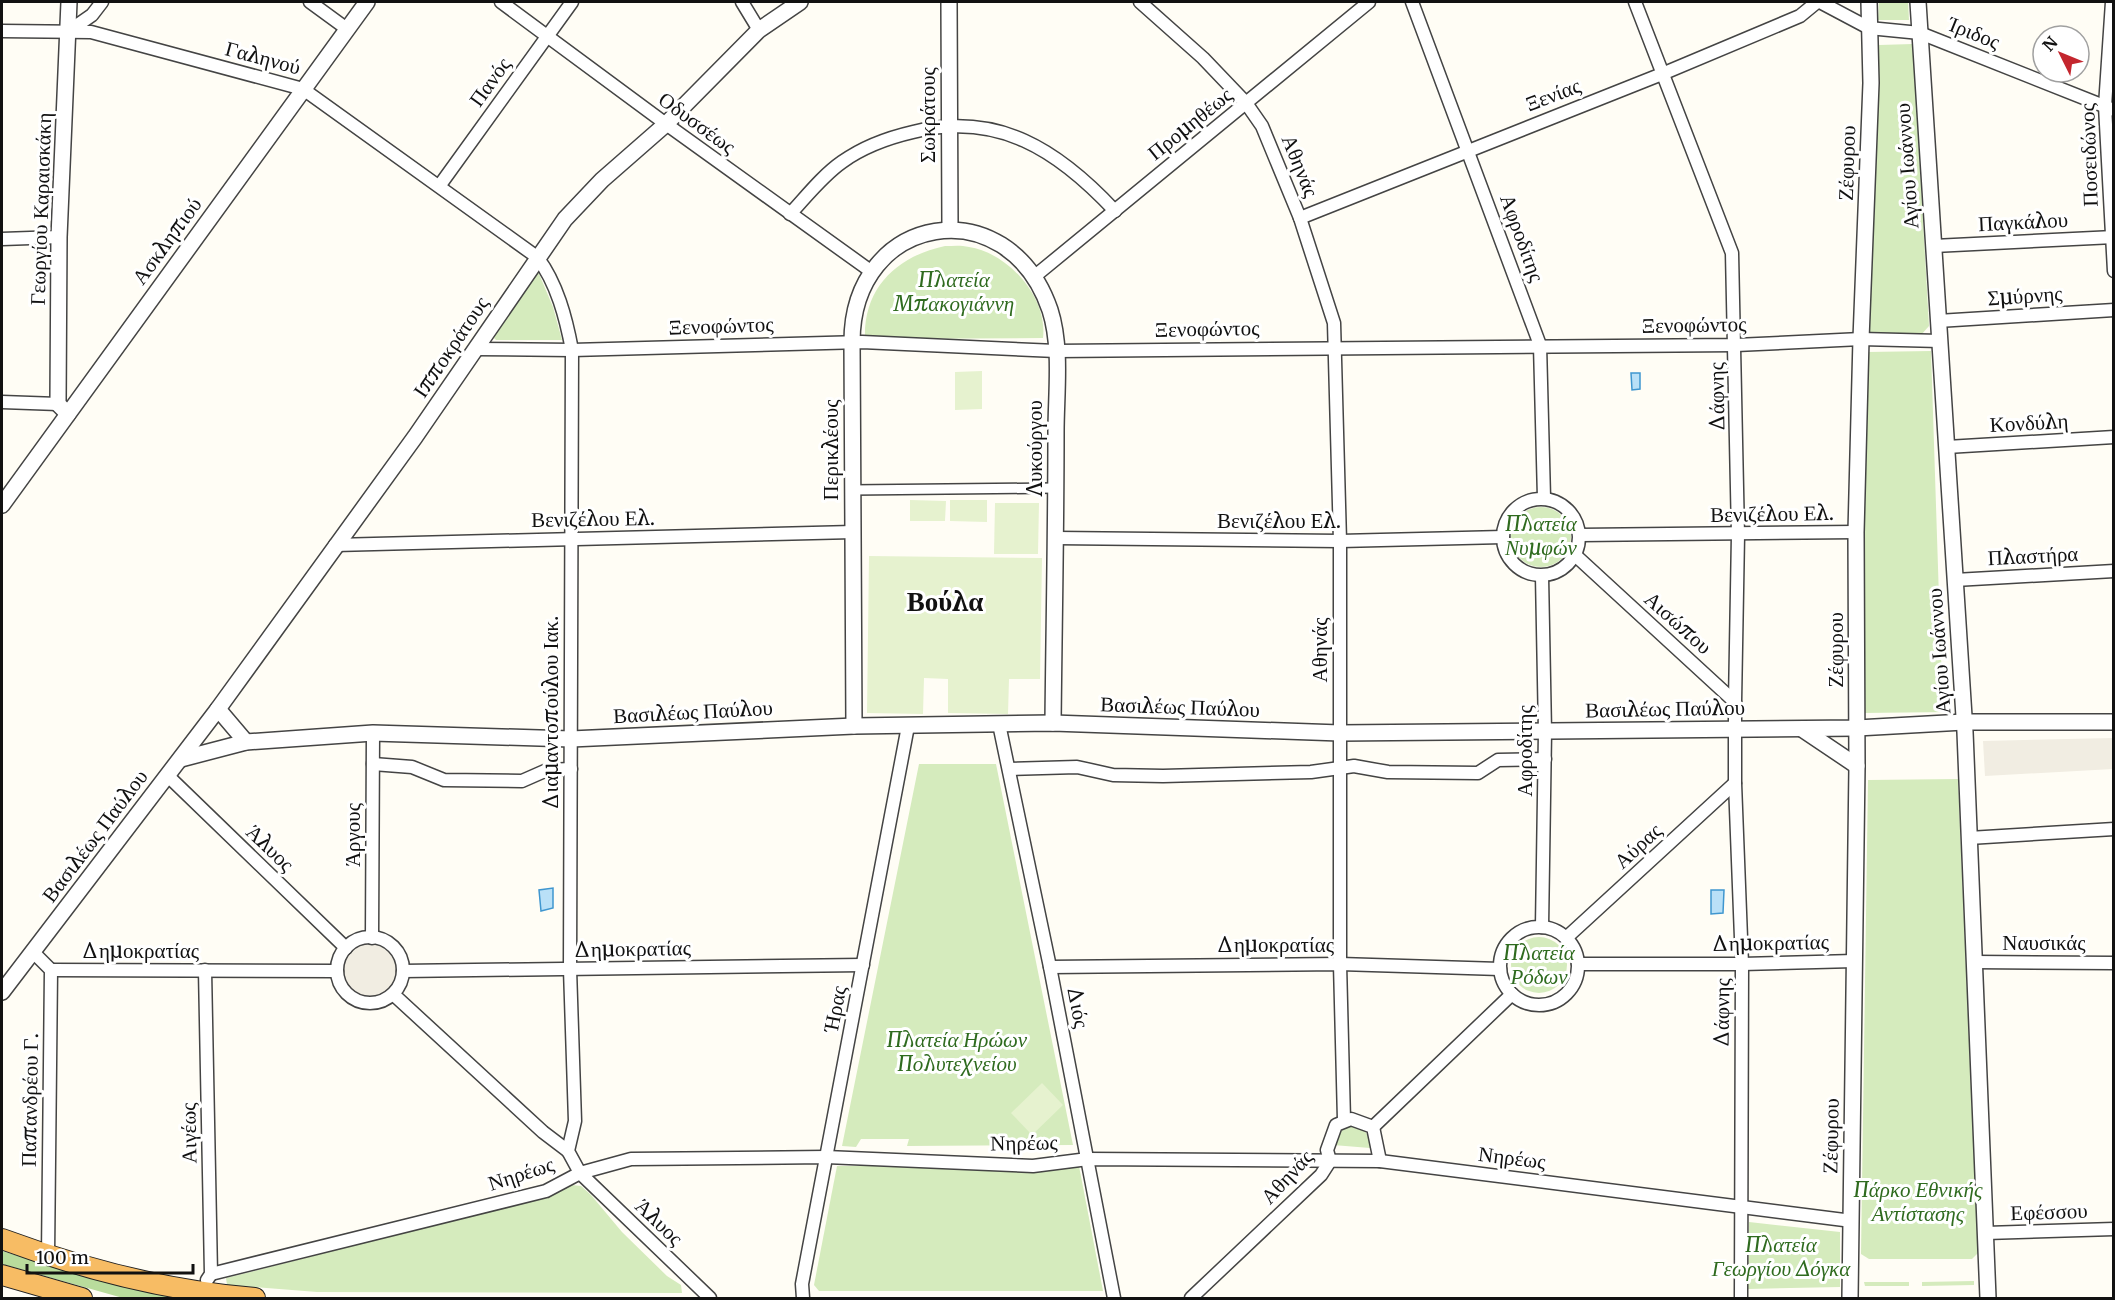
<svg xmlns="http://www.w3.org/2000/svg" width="2115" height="1300" font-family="Merriweather,serif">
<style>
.green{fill:#d5ebbd}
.forest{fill:#b9dc9c}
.pitch{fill:#e6f2cf}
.plaza{fill:#f1ede2}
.water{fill:#b9e0f7;stroke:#3f96cf;stroke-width:1.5}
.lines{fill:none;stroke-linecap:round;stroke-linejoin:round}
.pedestrian-casing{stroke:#444;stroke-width:12}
.minor-casing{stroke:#444;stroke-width:15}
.tertiary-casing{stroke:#444;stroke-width:18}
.trunk-casing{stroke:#222;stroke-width:22}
.pedestrian{stroke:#fff;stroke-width:9}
.minor{stroke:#fff;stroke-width:12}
.tertiary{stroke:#fff;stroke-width:15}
.trunk{stroke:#f7bc64;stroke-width:20}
.labels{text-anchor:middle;stroke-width:6;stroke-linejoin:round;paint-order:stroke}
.street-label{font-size:21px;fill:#111;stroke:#fff}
.park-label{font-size:21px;font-style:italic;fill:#2f6b1f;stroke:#fff}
.district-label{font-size:27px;font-weight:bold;fill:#111;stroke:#fff}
</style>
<rect width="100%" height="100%" fill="#fffdf5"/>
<!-- green -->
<g class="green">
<polygon points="1879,2 1908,2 1909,20 1878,20"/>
<polygon points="1913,44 1929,326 1921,335 1868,333 1879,45"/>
<path d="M945,246C953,246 961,245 969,247C1008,253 1048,297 1043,338L865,339C863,288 897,256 945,246Z"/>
<polygon points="537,269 553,307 562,340 496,340 493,337"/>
<polygon points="1931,351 1941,660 1950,712 1862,713 1867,352"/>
<circle cx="1541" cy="537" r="30"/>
<polygon points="919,764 996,764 1073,1145 907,1146 909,1139 861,1139 856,1147 842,1146"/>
<polygon points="1958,779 1978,1253 1972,1259 1869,1259 1861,1254 1868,780"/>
<circle cx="1539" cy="965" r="28"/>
<path d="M1346,1124C1362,1126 1369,1130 1370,1148L1333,1145L1334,1137Z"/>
<polygon points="837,1166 1079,1166 1103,1291 819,1291 814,1285"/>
<polygon points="572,1185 581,1186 591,1195 622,1232 667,1276 681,1285 682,1293 317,1292 227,1285 226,1278 546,1197"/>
<polygon points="1749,1222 1840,1232 1840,1287 1748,1289"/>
<polygon points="1974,1281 1974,1285 1922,1286 1922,1282"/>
<polygon points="1864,1282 1909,1282 1909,1286 1865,1286"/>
</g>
<!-- forest -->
<polygon class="forest" points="2,1251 96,1280 186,1298 123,1298 2,1264"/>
<!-- pitch -->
<g class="pitch">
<polygon points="982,371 982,409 955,410 955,372"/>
<polygon points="910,500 946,501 945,521 910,521"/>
<polygon points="950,500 987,500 987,522 950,521"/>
<polygon points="995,503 1039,503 1038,554 994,554"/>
<polygon points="869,556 1042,558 1040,679 1009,679 1008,714 948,713 948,679 924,678 923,714 867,713"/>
<polygon points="1042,1083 1063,1105 1032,1135 1011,1113"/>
</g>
<!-- plaza -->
<g class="plaza">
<polygon points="2113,738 2113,769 1985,776 1983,741"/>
<circle cx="369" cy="971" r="27"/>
</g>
<!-- water -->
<g class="water">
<polygon points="1631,373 1640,373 1640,389 1632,390"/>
<polygon points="553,888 553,908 541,911 539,890"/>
<polygon points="1711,890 1724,890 1723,913 1711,914"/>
</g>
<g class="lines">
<defs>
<polyline id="pedestrian" points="852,490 1056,488"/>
<g id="minor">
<polyline points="310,2 347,29"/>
<polyline points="501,2 666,124 872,272"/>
<polyline points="742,2 759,30"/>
<polyline points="1140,2 1203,58 1246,103 1262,126 1300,218 1334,323 1340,541 1340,964 1344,1120"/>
<polyline points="1412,2 1540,345 1544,498"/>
<polyline points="1635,2 1732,253 1738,535 1735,702"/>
<polyline points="1820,2 1869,28 1920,33 2114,110"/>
<polyline points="2112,2 2105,106 2114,271"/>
<path d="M2,31L91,32L303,89L537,257C557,283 566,318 572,350L570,969L575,1121L568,1151L580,1173L710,1298"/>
<polyline points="69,31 92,15 102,2"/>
<polyline points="440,185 572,2"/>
<path d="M790,214C806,197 822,176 842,162C863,147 887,138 913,132C998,111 1058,150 1115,211"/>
<polyline points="1300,218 1662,74 1800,16 1817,2"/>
<polyline points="2,239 59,237"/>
<polyline points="1934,246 2114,237"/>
<polyline points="1035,276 1369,2"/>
<polyline points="1938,321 2114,310"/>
<polyline points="476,349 572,350 862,342 1056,351 1736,345 1861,339 1940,341"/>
<polyline points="2,402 58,404"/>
<polyline points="1947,447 2114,437"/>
<circle cx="1541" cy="537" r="38"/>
<polyline points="1580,535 1856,532"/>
<polyline points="1056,538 1340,541 1503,537"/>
<polyline points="335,545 853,532"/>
<polyline points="1575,555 1735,702 1735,783 1742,964 1741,1298"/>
<polyline points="1542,576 1545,732 1542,927"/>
<polyline points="1955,580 2114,571"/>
<polyline points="999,724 1050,967 1114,1298"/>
<polyline points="373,764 412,767 444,780 522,781 547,770 571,769"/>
<polyline points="1009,769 1077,767 1113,775 1163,776 1311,772 1354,766 1388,772 1478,773 1498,760 1545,759"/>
<polyline points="168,776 346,948"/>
<polyline points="1969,838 2114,829"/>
<circle cx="1539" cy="966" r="39"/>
<circle cx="370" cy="970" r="33"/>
<polyline points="372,938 373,733"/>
<polyline points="1566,938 1735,783"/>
<polyline points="33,952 51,970 48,1256"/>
<polyline points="1975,962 2114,963"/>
<polyline points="1578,964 1742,964 1854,961"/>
<polyline points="1050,967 1340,964 1500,969"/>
<polyline points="51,970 337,971"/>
<polyline points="205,970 211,1274 207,1280"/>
<polyline points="403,971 863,965"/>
<polyline points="393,994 543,1132 568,1151"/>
<polyline points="1373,1127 1512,994"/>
<polyline points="1986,1233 2114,1229"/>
<polyline points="211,1274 546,1191 580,1173 631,1159 826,1157 1033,1166 1088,1159 1380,1161 1852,1221"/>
<polyline points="803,1298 802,1284 908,726"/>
<polyline points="1191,1298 1321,1175 1330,1161 1327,1150 1336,1125 1351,1119 1373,1127 1380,1161"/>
</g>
<g id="tertiary">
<polyline points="949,2 950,228"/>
<polyline points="1918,2 1965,732 1988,1298"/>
<polyline points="68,414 58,404 59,237 69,2"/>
<polyline points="2,505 367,2"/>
<polyline points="218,709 246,742"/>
<path d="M854,726L852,342C852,213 1008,187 1050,310C1062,347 1056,394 1056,432C1056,529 1054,626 1053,723"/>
<polyline points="1802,729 1857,766"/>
<polyline points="181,759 246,742 373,733 571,739 854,726 1053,723 1340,733 1857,728 1964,722 2114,722"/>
<polyline points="2,992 218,709 415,437 565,219 602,180 666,124 759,30 800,2"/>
<polyline points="1850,1298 1857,766 1856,532 1861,339 1871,83 1869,2"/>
</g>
<g id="trunk">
<path d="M2,1239C83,1269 167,1291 255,1298"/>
<polyline points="2,1275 82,1298"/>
</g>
</defs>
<!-- pedestrian casing -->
<use href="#pedestrian" class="pedestrian-casing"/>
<!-- minor casing -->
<use href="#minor" class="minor-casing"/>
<!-- tertiary casing -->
<use href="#tertiary" class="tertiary-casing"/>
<!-- trunk casing -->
<use href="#trunk" class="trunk-casing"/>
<!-- pedestrian -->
<use href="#pedestrian" class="pedestrian"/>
<!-- minor -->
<use href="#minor" class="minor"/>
<!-- tertiary -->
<use href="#tertiary" class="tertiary"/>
<!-- trunk -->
<use href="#trunk" class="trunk"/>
</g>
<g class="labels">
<!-- street labels -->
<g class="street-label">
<text transform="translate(1974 33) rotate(22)" y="7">Ίριδος</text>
<text transform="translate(263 58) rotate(15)" y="7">Γαληνού</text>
<text transform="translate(490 82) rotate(-54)" y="7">Πανός</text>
<text transform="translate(1553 95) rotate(-21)" y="7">Ξενίας</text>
<text transform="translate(928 115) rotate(-90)" y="7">Σωκράτους</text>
<text transform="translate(697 123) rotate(36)" y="7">Οδυσσέως</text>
<text transform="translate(1190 124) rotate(-39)" y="7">Προμηθέως</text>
<text transform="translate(2089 155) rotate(-92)" y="7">Ποσειδώνος</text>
<text transform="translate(1847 163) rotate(-88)" y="7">Ζέφυρου</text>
<text transform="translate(1300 166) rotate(68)" y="7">Αθηνάς</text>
<text transform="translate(1907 166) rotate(-94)" y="7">Αγίου Ιωάννου</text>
<text transform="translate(41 209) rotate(-88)" y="7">Γεωργίου Καραισκάκη</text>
<text transform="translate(2023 222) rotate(-3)" y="7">Παγκάλου</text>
<text transform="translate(1522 238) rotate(70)" y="7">Αφροδίτης</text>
<text transform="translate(167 241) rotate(-54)" y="7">Ασκληπιού</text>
<text transform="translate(2025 296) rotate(-4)" y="7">Σμύρνης</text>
<text transform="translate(1694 325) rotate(-1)" y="7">Ξενοφώντος</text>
<text transform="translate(721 326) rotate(-2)" y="7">Ξενοφώντος</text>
<text transform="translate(1207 329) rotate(-1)" y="7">Ξενοφώντος</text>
<text transform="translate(451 347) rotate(-56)" y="7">Ιπποκράτους</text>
<text transform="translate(1717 397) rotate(-91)" y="7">Δάφνης</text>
<text transform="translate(2029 423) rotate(-3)" y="7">Κονδύλη</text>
<text transform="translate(1035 448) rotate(-90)" y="7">Λυκούργου</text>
<text transform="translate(831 450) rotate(-90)" y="7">Περικλέους</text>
<text transform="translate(1772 514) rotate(-1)" y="7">Βενιζέλου Ελ.</text>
<text transform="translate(593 519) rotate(-1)" y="7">Βενιζέλου Ελ.</text>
<text x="1279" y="528">Βενιζέλου Ελ.</text>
<text transform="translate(2033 556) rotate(-3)" y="7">Πλαστήρα</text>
<text transform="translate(1678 623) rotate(42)" y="7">Αισώπου</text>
<text transform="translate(1320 650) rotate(-90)" y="7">Αθηνάς</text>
<text transform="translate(1836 650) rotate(-90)" y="7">Ζέφυρου</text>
<text transform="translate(1939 651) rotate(-94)" y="7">Αγίου Ιωάννου</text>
<text transform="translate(1180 707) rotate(2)" y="7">Βασιλέως Παύλου</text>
<text transform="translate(1665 709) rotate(-1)" y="7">Βασιλέως Παύλου</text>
<text transform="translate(693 712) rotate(-3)" y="7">Βασιλέως Παύλου</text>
<text transform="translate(551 713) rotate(-90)" y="7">Διαμαντοπούλου Ιακ.</text>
<text transform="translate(1525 751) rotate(-90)" y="7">Αφροδίτης</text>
<text transform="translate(353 835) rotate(-90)" y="7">Άργους</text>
<text transform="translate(95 836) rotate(-53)" y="7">Βασιλέως Παύλου</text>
<text transform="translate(1638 846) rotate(-43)" y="7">Αύρας</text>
<text transform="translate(270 848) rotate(44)" y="7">Άλυος</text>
<text transform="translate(1770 943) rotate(-1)" y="7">Δημοκρατίας</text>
<text x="2044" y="950">Ναυσικάς</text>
<text x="1275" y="952">Δημοκρατίας</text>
<text transform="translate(632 949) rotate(-1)" y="7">Δημοκρατίας</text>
<text x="140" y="958">Δημοκρατίας</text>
<text transform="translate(1078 1007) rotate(79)" y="7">Διός</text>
<text transform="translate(835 1009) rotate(-79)" y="7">Ήρας</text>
<text transform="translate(1722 1013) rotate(-89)" y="7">Δάφνης</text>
<text transform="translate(30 1100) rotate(-89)" y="7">Παπανδρέου Γ.</text>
<text transform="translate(189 1133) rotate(-91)" y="7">Αιγέως</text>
<text transform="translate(1831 1136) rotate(-89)" y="7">Ζέφυρου</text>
<text transform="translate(1024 1143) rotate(-1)" y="7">Νηρέως</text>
<text transform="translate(1512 1158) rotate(7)" y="7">Νηρέως</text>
<text transform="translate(521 1174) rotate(-18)" y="7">Νηρέως</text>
<text transform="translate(1287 1177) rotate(-47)" y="7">Αθηνάς</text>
<text transform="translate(2049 1212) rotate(-2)" y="7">Εφέσσου</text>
<text transform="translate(659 1222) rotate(44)" y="7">Άλυος</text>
</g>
<!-- park labels -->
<g class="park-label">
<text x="954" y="287">Πλατεία<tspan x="954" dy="24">Μπακογιάννη</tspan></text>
<text x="1541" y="531">Πλατεία<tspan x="1541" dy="24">Νυμφών</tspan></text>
<text x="1539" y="960">Πλατεία<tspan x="1539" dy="24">Ρόδων</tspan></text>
<text x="957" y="1047">Πλατεία Ηρώων<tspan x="957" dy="24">Πολυτεχνείου</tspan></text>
<text x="1918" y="1197">Πάρκο Εθνικής<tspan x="1918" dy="24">Αντίστασης</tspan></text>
<text x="1781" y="1252">Πλατεία<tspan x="1781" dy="24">Γεωργίου Δόγκα</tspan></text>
</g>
<!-- district labels -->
<g class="district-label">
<text x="945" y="611">Βούλα</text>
</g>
</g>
<!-- border -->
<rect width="2115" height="1300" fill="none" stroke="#111111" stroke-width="6"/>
<!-- north arrow -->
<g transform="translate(2061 54) rotate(313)"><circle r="28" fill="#ffffff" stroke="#a0a0a0" stroke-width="1.5"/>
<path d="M0-4.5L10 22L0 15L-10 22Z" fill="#c4262e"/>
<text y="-9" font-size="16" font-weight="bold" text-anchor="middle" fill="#111111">N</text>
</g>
<!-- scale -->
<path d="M27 1264v9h166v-9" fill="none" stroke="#111111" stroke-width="3"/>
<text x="36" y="1264" font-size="18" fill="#111111" stroke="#ffffff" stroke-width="4.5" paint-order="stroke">100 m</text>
</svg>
